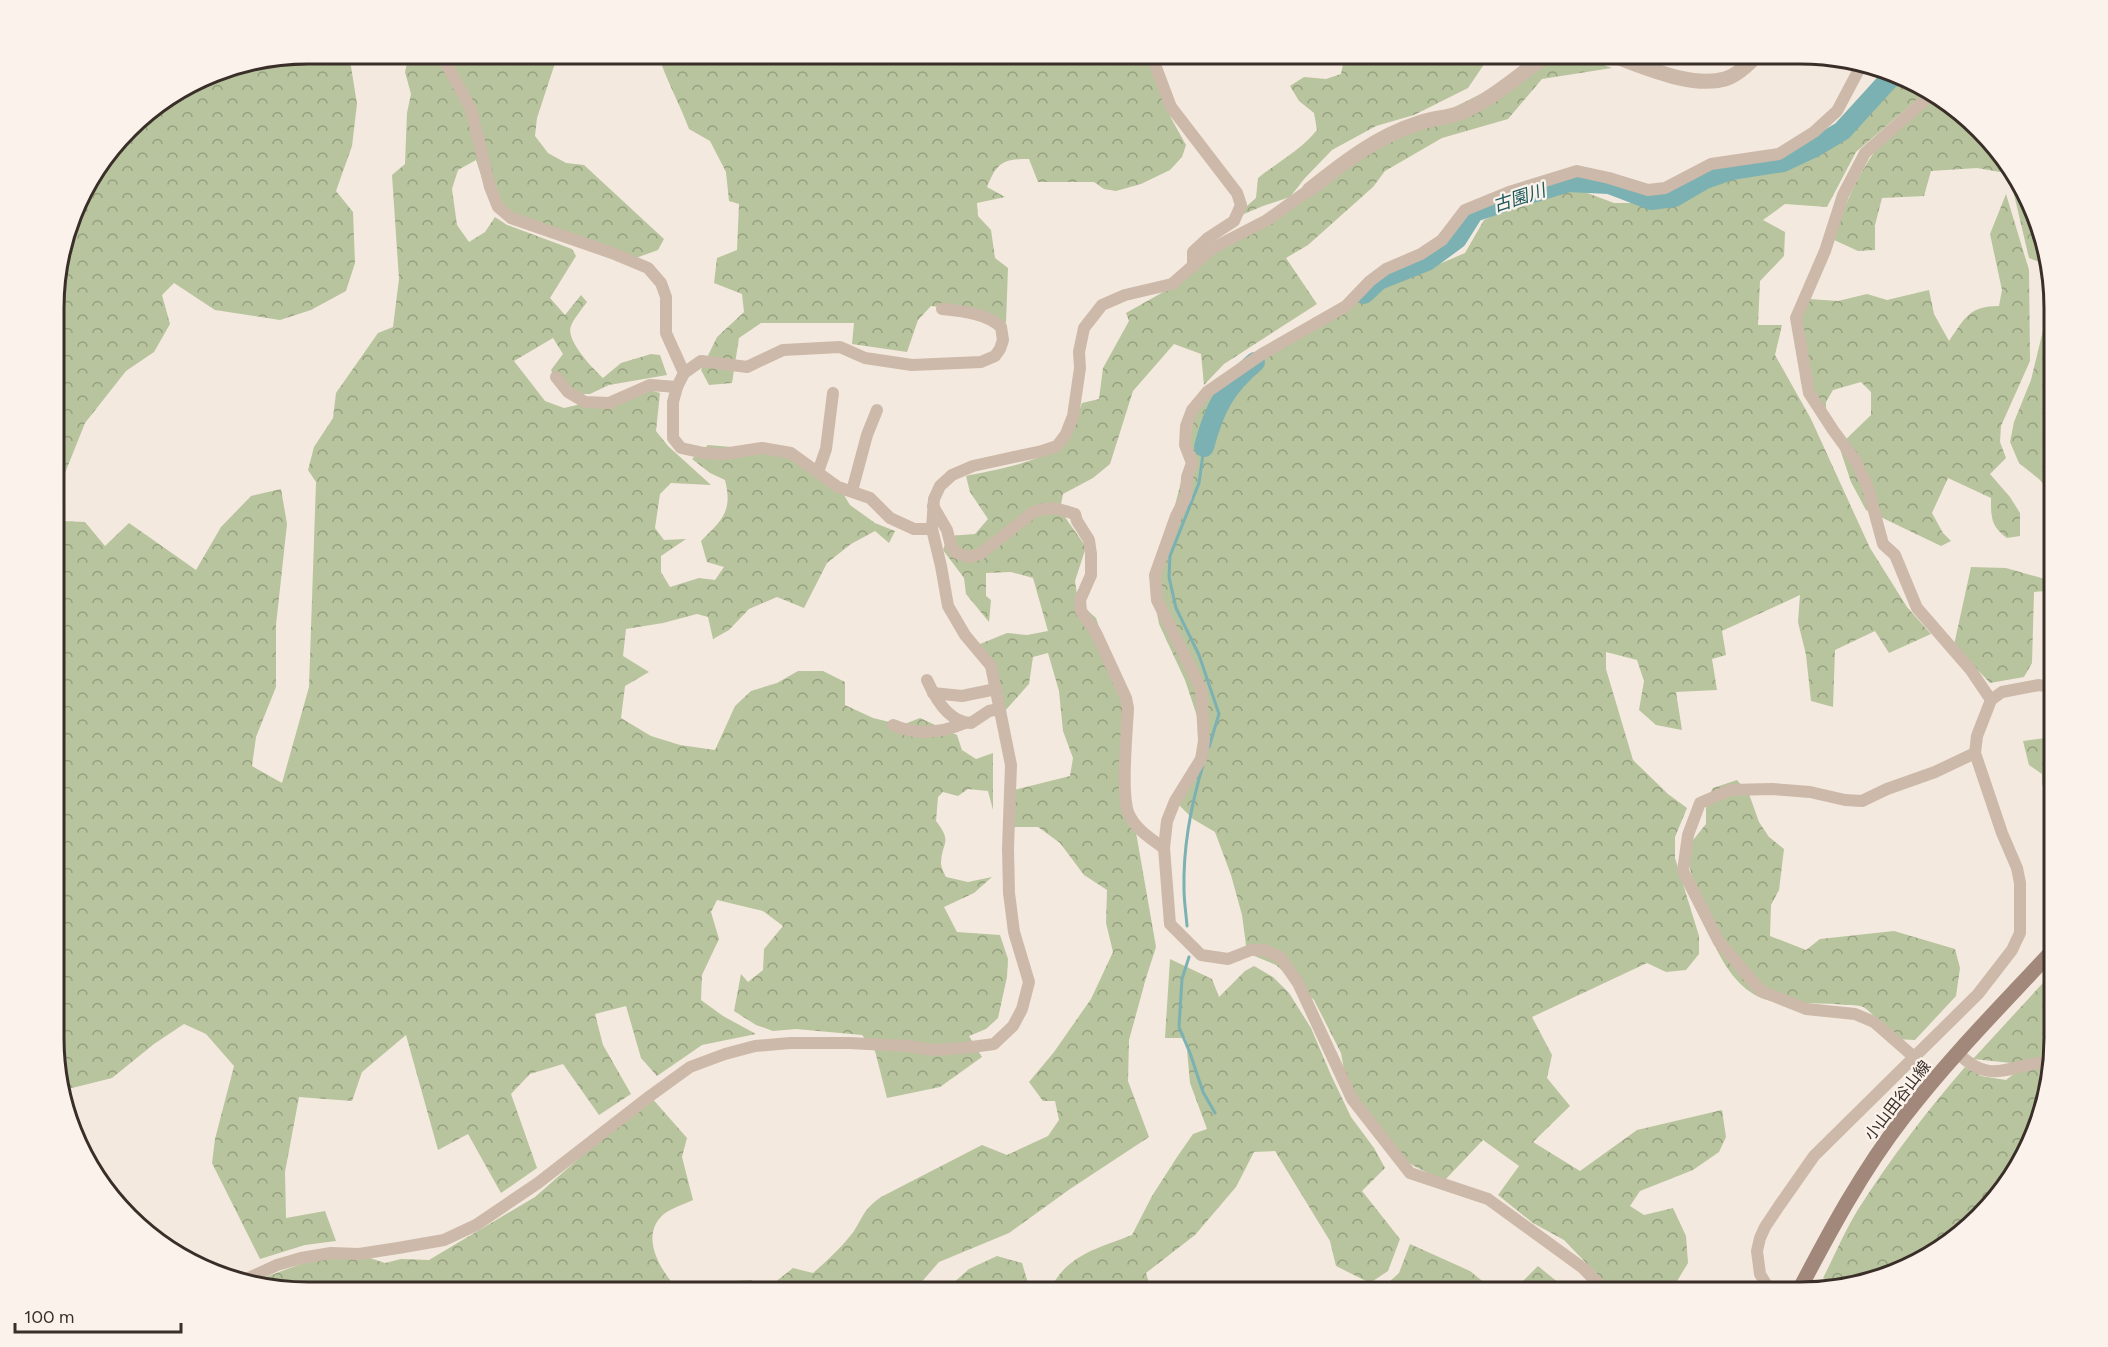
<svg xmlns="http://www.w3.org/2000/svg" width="2108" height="1347" font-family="Figtree,'Noto Sans JP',sans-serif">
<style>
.forest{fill:url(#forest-crowns)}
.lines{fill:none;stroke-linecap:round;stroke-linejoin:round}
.stream{stroke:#7bb1b3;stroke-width:3}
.river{stroke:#7bb1b3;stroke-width:20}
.minor{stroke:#cdb9a9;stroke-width:12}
.tertiary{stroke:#cdb9a9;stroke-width:15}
.secondary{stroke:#a1887a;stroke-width:15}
.labels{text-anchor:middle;stroke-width:4.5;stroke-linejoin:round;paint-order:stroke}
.street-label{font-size:16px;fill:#3a2e29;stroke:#fbf3eb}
.water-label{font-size:18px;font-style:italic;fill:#1c5a5e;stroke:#fbf3eb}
.rim{fill:none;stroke:#3a2e29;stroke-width:3}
</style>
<defs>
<pattern id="forest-crowns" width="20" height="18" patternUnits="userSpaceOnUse" patternTransform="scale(1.5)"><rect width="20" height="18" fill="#b7c49d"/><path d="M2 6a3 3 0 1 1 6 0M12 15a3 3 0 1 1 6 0" fill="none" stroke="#96a080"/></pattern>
</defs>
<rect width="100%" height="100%" fill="#f4e9de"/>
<!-- forest -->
<g class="forest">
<path d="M308,54H349L357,104L352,146L336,191L353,212L355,263L346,291L311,310L280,320L215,310L174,283L162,295L170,324L154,352L126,371L85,423L57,493L62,521L85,522L105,546L129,523L196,570L221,527L251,496L281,489L287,524L276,625V687L256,737L252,766L282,783L309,687L316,482L308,470L314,447L333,418L336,393L378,333L393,327L399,279L392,175L405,164L407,113L411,94L405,72L409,54H558L537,118L535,136L548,153L566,163L584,165L664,239L658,250L633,259L505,210L487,193L476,160L458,170L452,189L457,225L469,242L485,232L495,217L507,225L572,249L576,256L550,298L565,315L581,295L587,302C582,309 574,318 571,326C565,340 593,369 603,378L621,363L651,354L660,355L667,375L609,385L590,394H574L556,383L551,370L563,354L553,338L514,361L545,401L564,408L646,389L660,393L656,431L668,446L711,485L671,483L660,494L655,528L664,540L686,539L661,556V572L670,587L699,578L715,580L724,567L707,562L701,541C722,520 733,512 725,480L710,473L692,459L708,445L755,449L792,455L833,477L850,505L875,523L895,531L889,543L875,531L851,544L827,563L804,608L777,597L749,609L729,630L713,639L708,617L697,614L663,623L626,629L623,656L649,672L625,686L621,718L651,736L680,745L715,750L735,706L751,691L777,683L798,671H823L845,682V705L873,718L902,725L920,718L957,735L962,750L976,759L993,753V810L988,791L968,789L958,796L943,792L938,797L936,821C953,843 942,841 941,863C941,867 944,873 946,877L968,882L992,877L974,893L944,907L957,932L1000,935L1008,959L1007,977L998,1018L986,1029L969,1036L982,1057L940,1087L887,1098L875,1051L862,1035L796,1029L773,1031L756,1025L734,1011L741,974L748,982L763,970L764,949L783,926L763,911L717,900L711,912L719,939L702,975L701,1000L723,1016L756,1034L702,1045L657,1076L641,1058L626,1006L595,1014L603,1045L631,1094L599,1115L563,1064L530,1074L511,1094L537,1168L501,1193L468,1134L438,1150L406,1035L362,1072L352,1101L299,1097L285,1172L286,1218L325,1211L336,1241L305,1245L260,1259L212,1163L215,1139L234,1066L206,1034L184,1024L154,1044L112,1078L72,1088L62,1087L56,1072V275L80,195L140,117L211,73Z"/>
<path d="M658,54H1156L1171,118L1186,145L1182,157L1170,170L1141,184L1116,191L1104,189L1094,182H1038L1029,159C1002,159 997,163 987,187L1005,197L977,203L978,216L991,230L995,258L1008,268L1006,323L979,312L931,306L918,320L907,352L852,344L854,323H761L739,338L732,383L709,385L701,370L717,337L744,312L742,294L714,283L717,258L737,250L739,204L729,201L726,172L710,141L689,129C680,104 666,80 658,54Z"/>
<path d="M1345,54H1491L1468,88L1414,115L1376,126L1332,150L1305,178L1290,197L1263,206L1232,219L1256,198L1258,178C1278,162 1301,150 1317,130L1314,113L1299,101L1290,86L1304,77L1326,79L1341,74Z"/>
<path d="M1556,57H1581L1612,68L1542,79L1508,119L1442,138L1385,171L1373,187L1308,245L1286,258L1317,304L1224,364L1204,385L1201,354L1174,344L1133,391L1110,464L1093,478L1063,494L1060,510L1086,547L1075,581L1078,602L1096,618L1123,698L1130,798L1156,947L1146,978L1129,1040L1128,1081L1149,1137L1070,1189L1009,1233L939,1262L912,1293H773L774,1283L793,1268L813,1273C828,1260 842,1247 854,1231C864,1215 864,1209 881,1197L982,1145L1007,1155L1048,1136L1059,1120L1055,1101H1043L1029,1082L1054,1052L1091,999L1113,952L1106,923L1107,890L1084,875L1060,843L1038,827H1014V790L1070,776L1073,758L1063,731L1059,691L1048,653L1033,657L1029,684L1004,712L993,681L975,646L1007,633L1027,635L1048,631L1033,578L1011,572L986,573V596L991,600L989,622L966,594L964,578L943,550L948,536L975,534L988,519L970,492L966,476C995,470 1054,461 1070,434C1075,426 1078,413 1082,403L1099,399L1103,368L1129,321L1126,313L1172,287L1218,250L1363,152Z"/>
<polygon points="1900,78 1929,91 1914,102 1856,152 1827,207 1785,204 1763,220 1785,232 1784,256 1760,281 1758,325 1782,325 1775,355 1811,419 1870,548 1907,607 1931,634 1889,653 1875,631 1835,650 1833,707 1811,701 1806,655 1798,622 1800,595 1722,631 1726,655 1712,659 1717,690 1676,692 1682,730 1656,725 1639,710 1644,681 1637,660 1606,652 1606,669 1633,760 1668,794 1687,808 1675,837 1675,858 1699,936 1699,954 1686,970 1666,972 1647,963 1532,1017 1552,1055 1547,1078 1570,1106 1533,1142 1580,1171 1637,1130 1722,1110 1726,1137 1719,1152 1693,1170 1640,1191 1630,1206 1644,1215 1673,1208 1686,1236 1688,1263 1671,1291 1615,1293 1564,1240 1533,1223 1498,1195 1519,1166 1483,1140 1444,1181 1414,1166 1394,1153 1367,1127 1344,1070 1341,1053 1314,1000 1276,965 1247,953 1242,915 1231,875 1215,832 1193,819 1179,805 1199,755 1199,722 1185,680 1159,624 1153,590 1187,459 1194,412 1215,391 1313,318 1465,253 1484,220 1521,202 1574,188 1614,203 1656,203 1717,171 1791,156 1822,140"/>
<path d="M1939,96L2009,169L2000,172L1977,168L1931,171L1924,196L1882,198L1875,225V250L1858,251L1832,239C1849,195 1865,156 1900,122C1911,111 1928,107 1939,96Z"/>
<polygon points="2021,184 2045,264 2029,258 2013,190"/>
<path d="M2006,194L2029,270L2030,361L2001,426L2000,442L2006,458L1990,474L2010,497L2020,513V536L2007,538C1991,526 1991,518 1991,498L1948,478L1932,513L1943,533L1951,541L1941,546L1866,510L1851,482L1839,446L1871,415V392L1861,382L1833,390L1826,402V421L1801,383L1796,328L1809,299L1838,301L1867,294L1887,300L1929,290L1934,314L1949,341C1965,318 1969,306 1999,306L2002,290L1990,234Z"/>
<polygon points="2053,289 2053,495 2039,479 2019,463 2010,442 2014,422 2031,380"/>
<polygon points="1971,567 2006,568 2045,579 2045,591 2034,592 2032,663 2024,677 1990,683 1954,645"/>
<polygon points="2053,737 2053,812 2042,784 2042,774 2029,765 2023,741"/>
<path d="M1737,780L1749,794L1759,822L1769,837L1784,849L1779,890L1771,905L1770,936L1806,950L1820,939L1894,931L1955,949L1960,968L1956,996L1915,1040L1895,1039C1889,1032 1870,1010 1863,1007C1858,1005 1850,1005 1845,1005C1824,1002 1776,1006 1759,997C1712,974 1698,896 1685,850L1706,824V801L1713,788Z"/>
<path d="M1170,959L1212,979L1219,997L1245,971L1254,966L1273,977L1289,993L1311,1028L1331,1075L1351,1117L1374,1148L1385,1168L1362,1191L1400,1239L1388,1271L1370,1283L1336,1266L1330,1241L1275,1151L1254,1152L1236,1187L1195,1235L1146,1273L1152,1293H1049C1064,1255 1099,1248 1132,1235L1152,1196L1177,1157L1193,1134L1207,1129L1190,1083L1186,1038H1165Z"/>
<path d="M2053,972V1055L2041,1120L2011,1180L1927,1259L1839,1286L1823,1278C1835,1255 1845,1230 1859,1208C1891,1158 1926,1112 1965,1067L1981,1076L2006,1080L2023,1067L2011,1063L1973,1059Z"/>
<path d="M650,1096L687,1138L682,1157L693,1200C683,1205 667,1209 660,1218C640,1241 664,1275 681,1293H308L249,1283L301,1264L331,1258L364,1256L385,1263L401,1259L429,1260L535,1197Z"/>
<polygon points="1410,1244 1470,1271 1497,1293 1377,1293 1399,1273"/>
<polygon points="997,1256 1022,1263 1031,1293 942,1293 969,1269"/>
<polygon points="1538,1266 1571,1293 1511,1293"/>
<polygon points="752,1280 755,1293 706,1293 714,1282"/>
</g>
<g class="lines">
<!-- stream -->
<g class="stream">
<polyline points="1204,447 1199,483 1170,556 1169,577 1176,608 1199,655 1219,714 1209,747"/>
<path d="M1187,926C1186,913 1184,901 1184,889C1183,846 1191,805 1203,765"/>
<polyline points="1189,957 1182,979 1179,1027 1190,1053 1203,1092 1215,1113"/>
</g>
<!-- river -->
<g class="river">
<polyline points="1364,294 1379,280 1427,261 1457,239 1474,212 1519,197 1569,182 1609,184 1651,200 1674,197 1705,179 1731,170 1783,162 1815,147 1842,131 1893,75"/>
<path d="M1204,447C1214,409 1225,387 1255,362"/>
</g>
<!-- minor -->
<g class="minor">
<polyline points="441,54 471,109 490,187 498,207 511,218 612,253 648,268 661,283 666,297 666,333 684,373 677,387 673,402 673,438 681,448 704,453 723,454 762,448 791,453 838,487 870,498 890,518 914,529 932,529"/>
<polyline points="1151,54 1171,107 1237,193 1241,205 1234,221 1208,238 1193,252 1193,267"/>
<polyline points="1933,93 1865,153 1843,195 1825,251 1796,318 1809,393 1833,430 1855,460 1867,485 1883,544 1895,555 1917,608 1970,669 1991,700"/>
<path d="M684,373L701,361L747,367L783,350L840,347L865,358L912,365L981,362L995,356L1000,349L1003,340L1001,327C986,313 961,311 942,309"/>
<polyline points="556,377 568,392 585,402 609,403 650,385 677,387"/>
<polyline points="818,472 826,449 833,393"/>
<polyline points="852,491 867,435 877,410"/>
<path d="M933,506L947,530L951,546L955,552L969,557L980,554L1032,513C1048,505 1059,509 1075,514L1077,521L1089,540L1091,554V575L1080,600L1081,611L1096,633L1126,698L1128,708C1127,733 1121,790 1128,812C1134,828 1151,839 1164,848L1170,924L1201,955L1228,959L1251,950H1264L1280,957L1298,983L1352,1099L1410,1173L1488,1199L1583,1268L1607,1293"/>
<path d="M927,680C935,698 949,723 971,723L989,711L999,709"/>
<polyline points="933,693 962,696 996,689"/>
<path d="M893,725C917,736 941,733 965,723"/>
<polyline points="1164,848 1167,821 1175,801 1201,759 1204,741 1201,689 1157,600 1155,575 1176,516 1186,497 1187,477 1192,463 1185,445 1186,426 1192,410 1207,392 1262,354 1346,306 1370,281 1386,269 1421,254 1442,240 1465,210 1509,192 1577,171 1609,178 1648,190 1665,188 1711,164 1779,154 1814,132 1837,111 1863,62"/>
<path d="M1958,1053C1992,1088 2011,1062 2052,1062"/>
<polyline points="1914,1057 1874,1022 1855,1014 1806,1009 1761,991 1719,942 1683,871 1688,835 1700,803 1730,790 1772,789 1810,792 1845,800 1862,801 1887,789 1935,772 1975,753"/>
<polyline points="240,1282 277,1265 301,1258 331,1253 359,1254 398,1248 444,1240 476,1225 538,1183 650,1096 690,1067 725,1054 755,1046 790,1043 849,1043 908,1046 932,1050 964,1048 994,1044 1013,1026 1022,1009 1029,982 1014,932 1009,893 1008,848 1011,765 991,666 965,635 948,606 941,566 932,529 934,499 940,486 952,475 973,466 1042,451 1057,446 1066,434 1073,416 1080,368 1079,352 1084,328 1102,305 1125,295 1172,284 1213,248 1267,220 1309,190"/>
<polyline points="1775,1292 1766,1284 1760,1274 1757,1251 1760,1238 1765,1227 1779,1206 1814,1156 1978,994 2012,950 2020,933 2020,883 2017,868 2002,833 1975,753 1977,736 1991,700 2002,692 2039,685 2053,688"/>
</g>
<!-- tertiary -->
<g class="tertiary">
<path d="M1608,54C1641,65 1690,89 1725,79C1738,75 1749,64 1758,54"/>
<path d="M1309,190C1343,163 1377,136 1419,123C1432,118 1447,118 1460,113C1492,100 1520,74 1548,54"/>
</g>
<!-- secondary -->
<path class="secondary" d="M1798,1292C1830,1231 1862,1171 1904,1117C1950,1057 2003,1004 2053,950"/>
</g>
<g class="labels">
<!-- street labels -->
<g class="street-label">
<text transform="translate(1897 1100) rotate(-52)" y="6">小山田谷山線</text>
</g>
<!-- water labels -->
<g class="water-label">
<text transform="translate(1519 198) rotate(-18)" y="6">古園川</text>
</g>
</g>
<!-- crop -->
<path d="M0 0H2108V1347H0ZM308 64H1800A244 244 0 0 1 2044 308V1038A244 244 0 0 1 1800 1282H308A244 244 0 0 1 64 1038V308A244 244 0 0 1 308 64Z" fill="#fbf3eb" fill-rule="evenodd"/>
<path class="rim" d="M308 64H1800A244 244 0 0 1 2044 308V1038A244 244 0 0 1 1800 1282H308A244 244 0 0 1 64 1038V308A244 244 0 0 1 308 64Z"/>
<!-- scale -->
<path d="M15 1323v9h166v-9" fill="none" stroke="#3a2e29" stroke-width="3"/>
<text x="24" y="1323" font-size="18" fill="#3a2e29" stroke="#fbf3eb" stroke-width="4.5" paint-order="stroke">100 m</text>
</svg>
